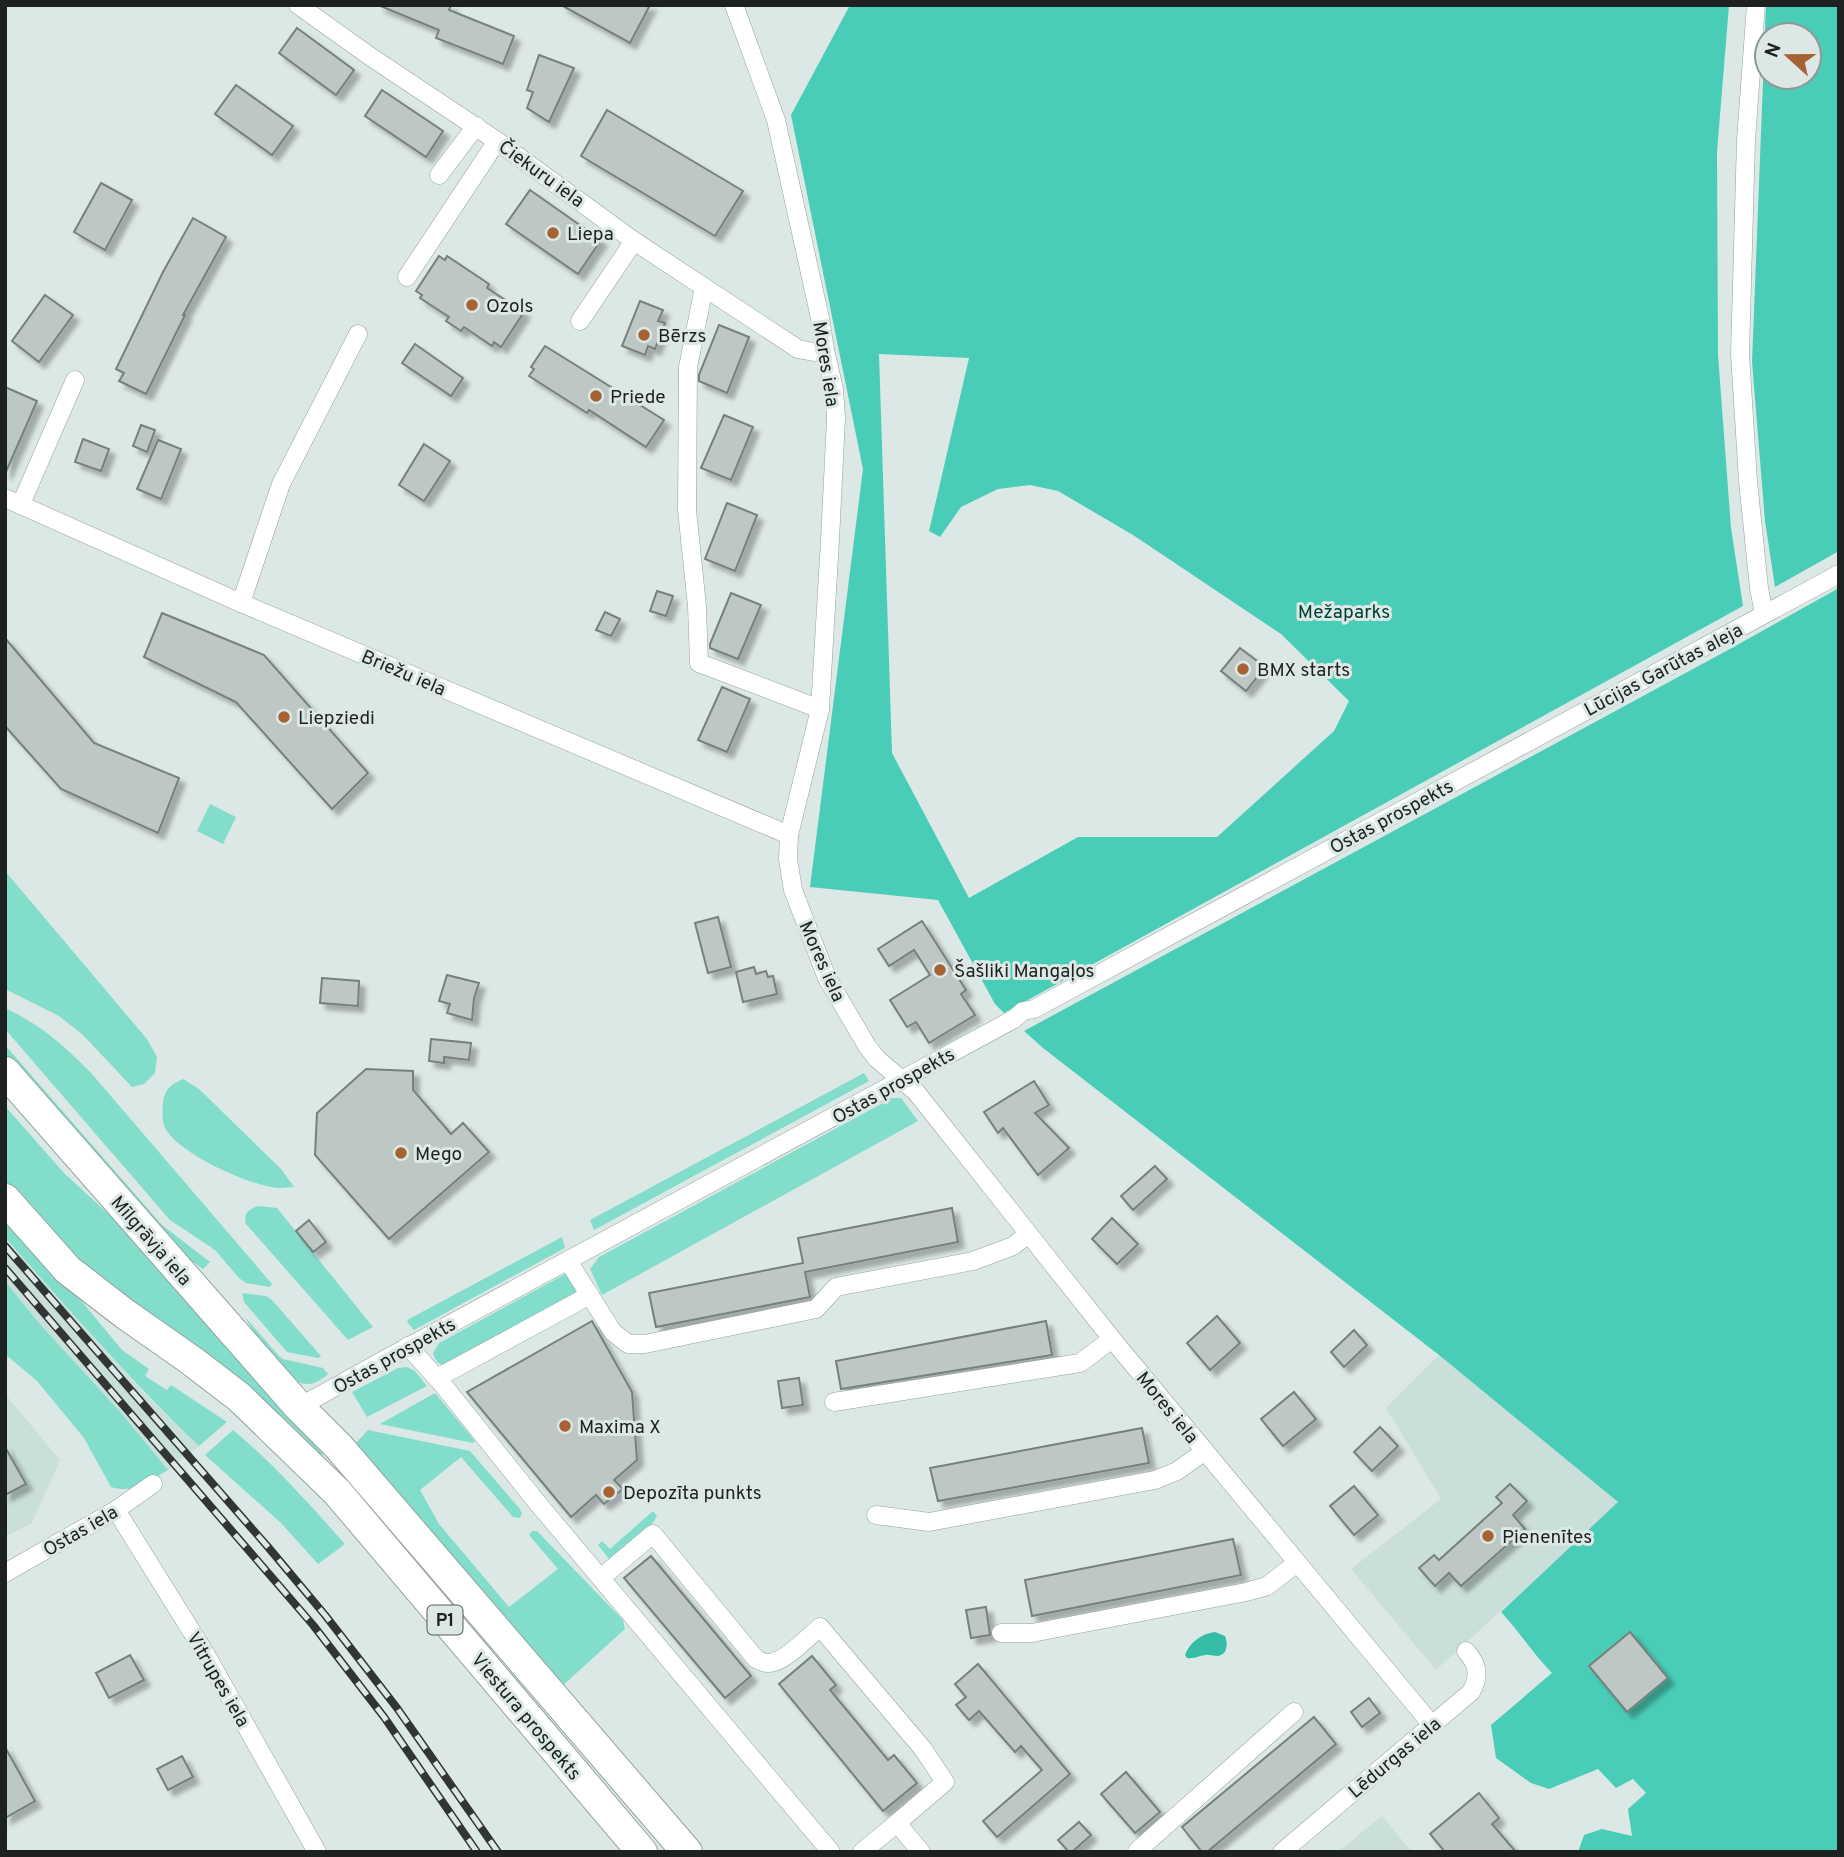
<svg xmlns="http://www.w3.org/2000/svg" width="1844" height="1857" font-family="Overpass,sans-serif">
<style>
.built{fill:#cadfda}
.green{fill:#82decb}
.forest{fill:#4acdb6;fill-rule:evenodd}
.water{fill:#35bda6}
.building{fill:#bdc8c5;stroke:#76817e;stroke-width:2;filter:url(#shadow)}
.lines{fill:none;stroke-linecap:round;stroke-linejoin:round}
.minor-casing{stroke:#95a19e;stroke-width:19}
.primary-casing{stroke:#95a19e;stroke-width:32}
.minor{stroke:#fff;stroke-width:18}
.primary{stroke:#fff;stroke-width:30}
.rail-casing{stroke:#313634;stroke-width:8}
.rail{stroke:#dce8e5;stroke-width:5;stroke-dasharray:16;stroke-linecap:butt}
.poi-dot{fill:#a66233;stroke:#dce8e5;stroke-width:2.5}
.labels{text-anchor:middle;stroke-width:6;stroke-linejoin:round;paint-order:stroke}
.shield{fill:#dce8e5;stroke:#565d5b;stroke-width:2}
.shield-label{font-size:18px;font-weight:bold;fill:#1d2120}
.street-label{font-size:19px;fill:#1d2120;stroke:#dce8e5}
.poi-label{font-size:19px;fill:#1d2120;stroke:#dce8e5;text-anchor:start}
.park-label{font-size:19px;fill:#024036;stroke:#dce8e5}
</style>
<defs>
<filter id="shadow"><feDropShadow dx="6" dy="6" stdDeviation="2" flood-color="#0004"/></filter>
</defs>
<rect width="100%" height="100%" fill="#dce8e5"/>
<!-- built -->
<g class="built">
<polygon points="5,1237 97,1342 152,1401 199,1446 168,1470 122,1414 39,1323 5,1281"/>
<polygon points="1439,1355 1619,1503 1436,1670 1351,1569 1441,1499 1386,1408"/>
<polygon points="5,1394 60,1460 32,1523 5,1537"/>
<polygon points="1382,1816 1412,1852 1338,1852 1340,1850"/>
</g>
<!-- green -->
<g class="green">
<polygon points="210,804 236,817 223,844 197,831"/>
<polygon points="5,871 147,1039 157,1057 155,1073 144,1084 132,1087 83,1035 59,1016 5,989"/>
<path d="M5,1008C40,1024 66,1047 92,1074L272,1284L270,1287L246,1283L239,1278L215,1250L170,1220L163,1212L5,1029Z"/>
<polygon points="5,1045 162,1225 210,1262 203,1269 183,1255 159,1232 5,1055"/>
<polygon points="864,1073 869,1081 594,1230 590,1220"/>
<path d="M183,1079L199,1089L281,1169L294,1187C289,1187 283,1188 278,1188C250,1186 179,1154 165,1128C162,1121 162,1110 163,1102C165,1089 171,1084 183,1079Z"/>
<polygon points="892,1098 901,1098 918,1121 602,1295 590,1269 599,1257"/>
<polygon points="5,1106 64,1173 129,1233 323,1454 321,1456 301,1434 234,1373 130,1300 74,1257 39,1223 5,1183"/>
<path d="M258,1206L277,1208L373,1327L348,1340L246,1224C243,1213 249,1209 258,1206Z"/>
<path d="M5,1216L79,1298L122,1350L149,1369L145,1376L167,1390L171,1385L227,1422L199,1446C130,1380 68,1309 5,1237Z"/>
<polygon points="562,1237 565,1248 414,1330 407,1322 409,1319"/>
<path d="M567,1273L578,1285L575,1296L444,1366C437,1363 435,1360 433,1353L439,1343Z"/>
<path d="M5,1281L39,1323L122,1414L168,1470C148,1482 135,1494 111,1487L84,1438L37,1381L5,1354Z"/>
<polygon points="242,1293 266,1296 272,1300 321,1356 318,1358 287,1352 244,1302"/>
<path d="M245,1317L279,1356L283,1359L323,1368L328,1374C323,1379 316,1383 309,1384C284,1386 255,1336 245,1317Z"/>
<polygon points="407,1367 415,1371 427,1386 367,1417 352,1392 398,1368"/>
<polygon points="435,1393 475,1441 473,1443 380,1424"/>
<path d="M233,1430C274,1464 309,1504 345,1544L318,1564L281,1523L205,1455Z"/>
<polygon points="368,1430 470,1451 520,1509 522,1514 520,1518 513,1517 461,1457 420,1490 439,1524 509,1607 558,1569 529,1535 532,1531 537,1531 623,1620 625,1629 561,1687 353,1446"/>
<polygon points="653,1511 657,1516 652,1524 610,1560 598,1545 602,1541 610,1549"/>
</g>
<!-- forest -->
<g class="forest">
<path d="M850,5H1729L1717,152L1718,355L1731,528L1743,606L1004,1013L995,1004L938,900L810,887L863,469L791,115ZM879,354L969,358L929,531L940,537L961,507L998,489L1030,485L1058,491L1133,535L1281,634L1349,701L1334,731L1217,837H1078L969,898L892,753Z"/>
<path d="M1766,5H1839V551L1775,587L1765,521L1752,362ZM1767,35H1809V77H1767Z"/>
<path d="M1839,588V1852H1578L1584,1835L1602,1829L1632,1836L1628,1809L1646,1793L1633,1779L1616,1788L1598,1769L1549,1789L1531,1783L1496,1758L1491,1725L1552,1673C1533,1654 1519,1631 1501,1612L1618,1502L1439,1355L1043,1048L1024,1031L1728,650Z"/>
</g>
<!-- water -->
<path class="water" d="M1215,1632L1225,1636C1228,1643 1228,1654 1218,1656C1213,1656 1209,1654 1205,1655C1198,1656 1194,1659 1187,1658L1185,1655C1190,1642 1201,1634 1215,1632Z"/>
<!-- building -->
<g class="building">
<polygon points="378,5 451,5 449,10 514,36 503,64 436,38 439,30"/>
<polygon points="561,5 650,5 630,43"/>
<polygon points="297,28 354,70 336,95 279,53"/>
<polygon points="539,55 574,68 549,122 527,108 533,92 527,90"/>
<polygon points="236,85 293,126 272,155 215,114"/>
<polygon points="382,90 443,131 426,157 365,116"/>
<polygon points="607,110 743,191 715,236 581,156"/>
<polygon points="101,183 132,200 105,250 74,232"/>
<polygon points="530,190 601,240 578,274 506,224"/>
<polygon points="193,218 226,237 183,315 185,315 146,394 119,381 124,373 116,369 163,272"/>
<polygon points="439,256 445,260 447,256 489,284 487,288 524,312 501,347 494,342 492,346 464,327 461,331 446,321 449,317 420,298 422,295 416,291"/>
<polygon points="45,295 73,315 39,362 12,341"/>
<polygon points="640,301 663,310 658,321 665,323 655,349 648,346 645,355 622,346"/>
<polygon points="719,325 749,337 727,393 699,381 699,375"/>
<polygon points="415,344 463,378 451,396 402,363"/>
<polygon points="545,346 664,420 646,447 589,410 587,413 529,376 534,369 531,367"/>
<polygon points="5,387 37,401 5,474"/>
<polygon points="724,415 753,427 731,480 701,468"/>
<polygon points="141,425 155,430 147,452 133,446"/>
<polygon points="83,439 109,449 101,471 75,462"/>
<polygon points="158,440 181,449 161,499 137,489"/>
<polygon points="424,444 450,461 424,501 399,485"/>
<polygon points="727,503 757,515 735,571 705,559"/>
<polygon points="657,591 673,596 666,616 650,611"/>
<polygon points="731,593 761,605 738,659 710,648 710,644"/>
<polygon points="605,612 620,619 611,636 596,630"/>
<polygon points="162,613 264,655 368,773 332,809 236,702 144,657"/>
<polygon points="5,638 94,743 179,778 158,833 61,789 5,726"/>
<polygon points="1240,648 1265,667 1246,691 1221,671"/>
<polygon points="722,687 750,699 727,752 698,740"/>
<polygon points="718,917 731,967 708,973 695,923"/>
<polygon points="922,921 966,990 961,994 975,1015 929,1043 916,1022 907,1027 890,1000 930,975 914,950 889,966 878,949"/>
<polygon points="754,967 756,974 766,971 768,977 773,976 777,994 743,1002 736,972"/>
<polygon points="447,975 479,983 474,998 472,1020 447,1013 450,1004 439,1001"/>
<polygon points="322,978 359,981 358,1006 320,1003"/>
<polygon points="431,1039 471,1043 469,1060 444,1057 444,1063 429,1061"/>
<polygon points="366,1069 413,1071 413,1090 451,1134 463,1123 489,1152 389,1239 315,1155 317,1113"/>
<polygon points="1034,1081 1049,1105 1035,1113 1069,1148 1038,1175 1003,1128 998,1133 984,1112"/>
<polygon points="1155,1166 1167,1179 1133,1210 1121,1196"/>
<polygon points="952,1208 958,1242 805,1272 810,1297 656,1327 649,1293 803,1263 798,1238"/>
<polygon points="1112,1218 1138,1244 1117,1264 1092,1239"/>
<polygon points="309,1220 326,1242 313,1252 296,1231"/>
<polygon points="1217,1316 1240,1343 1210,1370 1187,1343"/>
<polygon points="592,1321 632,1392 637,1460 614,1480 623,1489 604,1504 596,1495 571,1517 467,1392"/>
<polygon points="1046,1321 1052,1355 841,1389 836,1361"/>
<polygon points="1354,1330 1367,1345 1344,1367 1331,1352"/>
<polygon points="799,1378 803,1405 782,1408 778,1381"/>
<polygon points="1294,1392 1316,1419 1283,1446 1261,1419"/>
<polygon points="1380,1427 1398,1446 1372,1471 1354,1452"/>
<polygon points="1142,1428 1149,1463 938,1501 930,1468"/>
<polygon points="5,1447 26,1484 5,1495"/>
<polygon points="1510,1484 1527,1501 1513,1515 1525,1529 1461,1586 1449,1573 1435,1586 1419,1568 1434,1555 1439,1560 1502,1503 1496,1497"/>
<polygon points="1354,1486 1378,1515 1354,1535 1330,1506"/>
<polygon points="1233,1539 1241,1575 1032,1616 1025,1580"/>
<polygon points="651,1556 751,1676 725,1698 624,1578"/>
<polygon points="986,1607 990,1635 971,1638 966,1610"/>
<polygon points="1630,1632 1668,1678 1627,1712 1589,1666"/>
<polygon points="130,1655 144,1680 109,1698 96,1673"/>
<polygon points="812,1656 836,1685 830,1690 888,1760 894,1755 917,1783 883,1811 779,1684"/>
<polygon points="978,1664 1070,1774 997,1837 983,1821 1042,1770 1021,1746 1015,1752 979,1711 969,1720 956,1705 966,1697 955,1684"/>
<polygon points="1369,1698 1380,1713 1362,1727 1351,1712"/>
<polygon points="1314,1717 1336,1744 1207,1852 1202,1852 1182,1827"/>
<polygon points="5,1747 35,1801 5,1818"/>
<polygon points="182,1756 193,1777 168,1790 157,1769"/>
<polygon points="1126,1772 1160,1812 1135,1833 1101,1794"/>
<polygon points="1479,1793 1499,1818 1492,1824 1516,1852 1445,1852 1430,1834"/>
<polygon points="1079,1822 1091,1835 1072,1852 1069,1852 1058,1840"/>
</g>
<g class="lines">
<defs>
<g id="minor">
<polyline points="298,5 371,57 497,141 634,241 798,349 814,352 825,350"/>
<polyline points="734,5 776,120 820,318 825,350 834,389 836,418 830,540 820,709 789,835 788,859 793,890 827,978 867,1046 877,1059 916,1092 1112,1339 1432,1725"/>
<polyline points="1756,5 1746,140 1740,354 1748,481 1759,588 1764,614"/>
<polyline points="439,175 476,126"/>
<polyline points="407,277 497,141"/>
<polyline points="704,287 688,367 687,510 697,606 699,663 820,709"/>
<polyline points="580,321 634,241"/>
<polyline points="5,498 241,603 789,835"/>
<polyline points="21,504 75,380"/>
<polyline points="241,603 281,484 358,334"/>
<polyline points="568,1261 613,1332 628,1344 645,1344 816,1309 836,1287 973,1261 1013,1246 1028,1234"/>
<polyline points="408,1346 443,1385 540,1506 831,1852"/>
<polyline points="437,1378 590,1295"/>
<polyline points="834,1402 1080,1363 1112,1339"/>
<polyline points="299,1407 380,1362 1014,1019 1023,1011 1034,1009 1839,574"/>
<polyline points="116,1510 205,1653 317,1852"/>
<polyline points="876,1515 929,1522 1155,1480 1177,1471 1205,1451"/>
<polyline points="5,1573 116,1510 153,1484"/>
<path d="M602,1577L653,1534L756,1659C758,1660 764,1663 767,1663C782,1665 808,1637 820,1627L923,1749L945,1782L897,1823L921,1852"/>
<polyline points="1001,1633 1032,1633 1246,1592 1267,1586 1297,1563"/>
<polyline points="1137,1851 1294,1712"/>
<polyline points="862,1852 897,1823"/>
<path d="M1282,1852L1471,1692C1480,1677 1478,1664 1466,1651"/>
</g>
<g id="primary">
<polyline points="5,1072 299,1407 339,1447 687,1852"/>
<polyline points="5,1199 68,1270 125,1314 192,1361 239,1397 337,1492 642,1852"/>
</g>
</defs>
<!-- minor casing -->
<use href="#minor" class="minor-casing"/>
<!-- primary casing -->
<use href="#primary" class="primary-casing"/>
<!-- minor -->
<use href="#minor" class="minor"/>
<!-- primary -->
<use href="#primary" class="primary"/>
<defs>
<g id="rail">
<polyline points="5,1246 268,1547 325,1615 397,1708 498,1852"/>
<polyline points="5,1268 313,1625 384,1717 477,1852"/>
</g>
</defs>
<!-- rail casing -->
<use href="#rail" class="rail-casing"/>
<!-- rail -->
<use href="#rail" class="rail"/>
</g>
<!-- markers -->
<g class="poi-dot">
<circle cx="553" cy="233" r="7"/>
<circle cx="472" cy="305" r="7"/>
<circle cx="644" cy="335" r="7"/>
<circle cx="596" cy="396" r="7"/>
<circle cx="1243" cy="669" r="7"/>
<circle cx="284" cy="717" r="7"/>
<circle cx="940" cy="970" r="7"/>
<circle cx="401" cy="1153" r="7"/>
<circle cx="565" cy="1426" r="7"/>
<circle cx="609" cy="1492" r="7"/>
<circle cx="1488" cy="1536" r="7"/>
</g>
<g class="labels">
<!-- shield labels -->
<rect class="shield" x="427.5" y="1605.5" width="35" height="29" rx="5"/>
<g class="shield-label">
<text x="445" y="1626">P1</text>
</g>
<!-- street labels -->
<g class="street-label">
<text transform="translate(542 173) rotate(36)" y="7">Čiekuru iela</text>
<text transform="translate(827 364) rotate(81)" y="7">Mores iela</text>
<text transform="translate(1663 669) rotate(-28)" y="7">Lūcijas Garūtas aleja</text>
<text transform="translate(404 672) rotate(23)" y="7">Briežu iela</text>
<text transform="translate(1391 816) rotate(-28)" y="7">Ostas prospekts</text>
<text transform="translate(823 961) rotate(66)" y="7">Mores iela</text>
<text transform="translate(893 1085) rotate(-29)" y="7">Ostas prospekts</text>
<text transform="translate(152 1240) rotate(49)" y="7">Mīlgrāvja iela</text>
<text transform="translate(394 1355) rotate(-29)" y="7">Ostas prospekts</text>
<text transform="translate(1168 1407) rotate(51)" y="7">Mores iela</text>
<text transform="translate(80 1530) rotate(-30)" y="7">Ostas iela</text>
<text transform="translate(219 1679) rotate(60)" y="7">Vitrupes iela</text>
<text transform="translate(527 1716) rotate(50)" y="7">Viestura prospekts</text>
<text transform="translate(1394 1757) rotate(-40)" y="7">Lēdurgas iela</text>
</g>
<!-- poi labels -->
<g class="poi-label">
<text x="567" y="240">Liepa</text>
<text x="486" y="312">Ozols</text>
<text x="658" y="342">Bērzs</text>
<text x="610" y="403">Priede</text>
<text x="1257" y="676">BMX starts</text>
<text x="298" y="724">Liepziedi</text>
<text x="954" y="977">Šašliki Mangaļos</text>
<text x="415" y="1160">Mego</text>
<text x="579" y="1433">Maxima X</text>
<text x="623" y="1499">Depozīta punkts</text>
<text x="1502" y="1543">Pienenītes</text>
</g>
<!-- park labels -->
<g class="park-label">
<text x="1344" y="618">Mežaparks</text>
</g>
</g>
<!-- border -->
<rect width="1844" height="1857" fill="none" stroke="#1d2120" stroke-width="14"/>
<!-- north arrow -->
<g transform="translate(1788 56) rotate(291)"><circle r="33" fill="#dce8e5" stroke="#909896" stroke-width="2"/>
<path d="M0-5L12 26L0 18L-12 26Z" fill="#a66233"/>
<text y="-10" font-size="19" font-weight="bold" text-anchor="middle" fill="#1d2120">N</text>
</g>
</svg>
